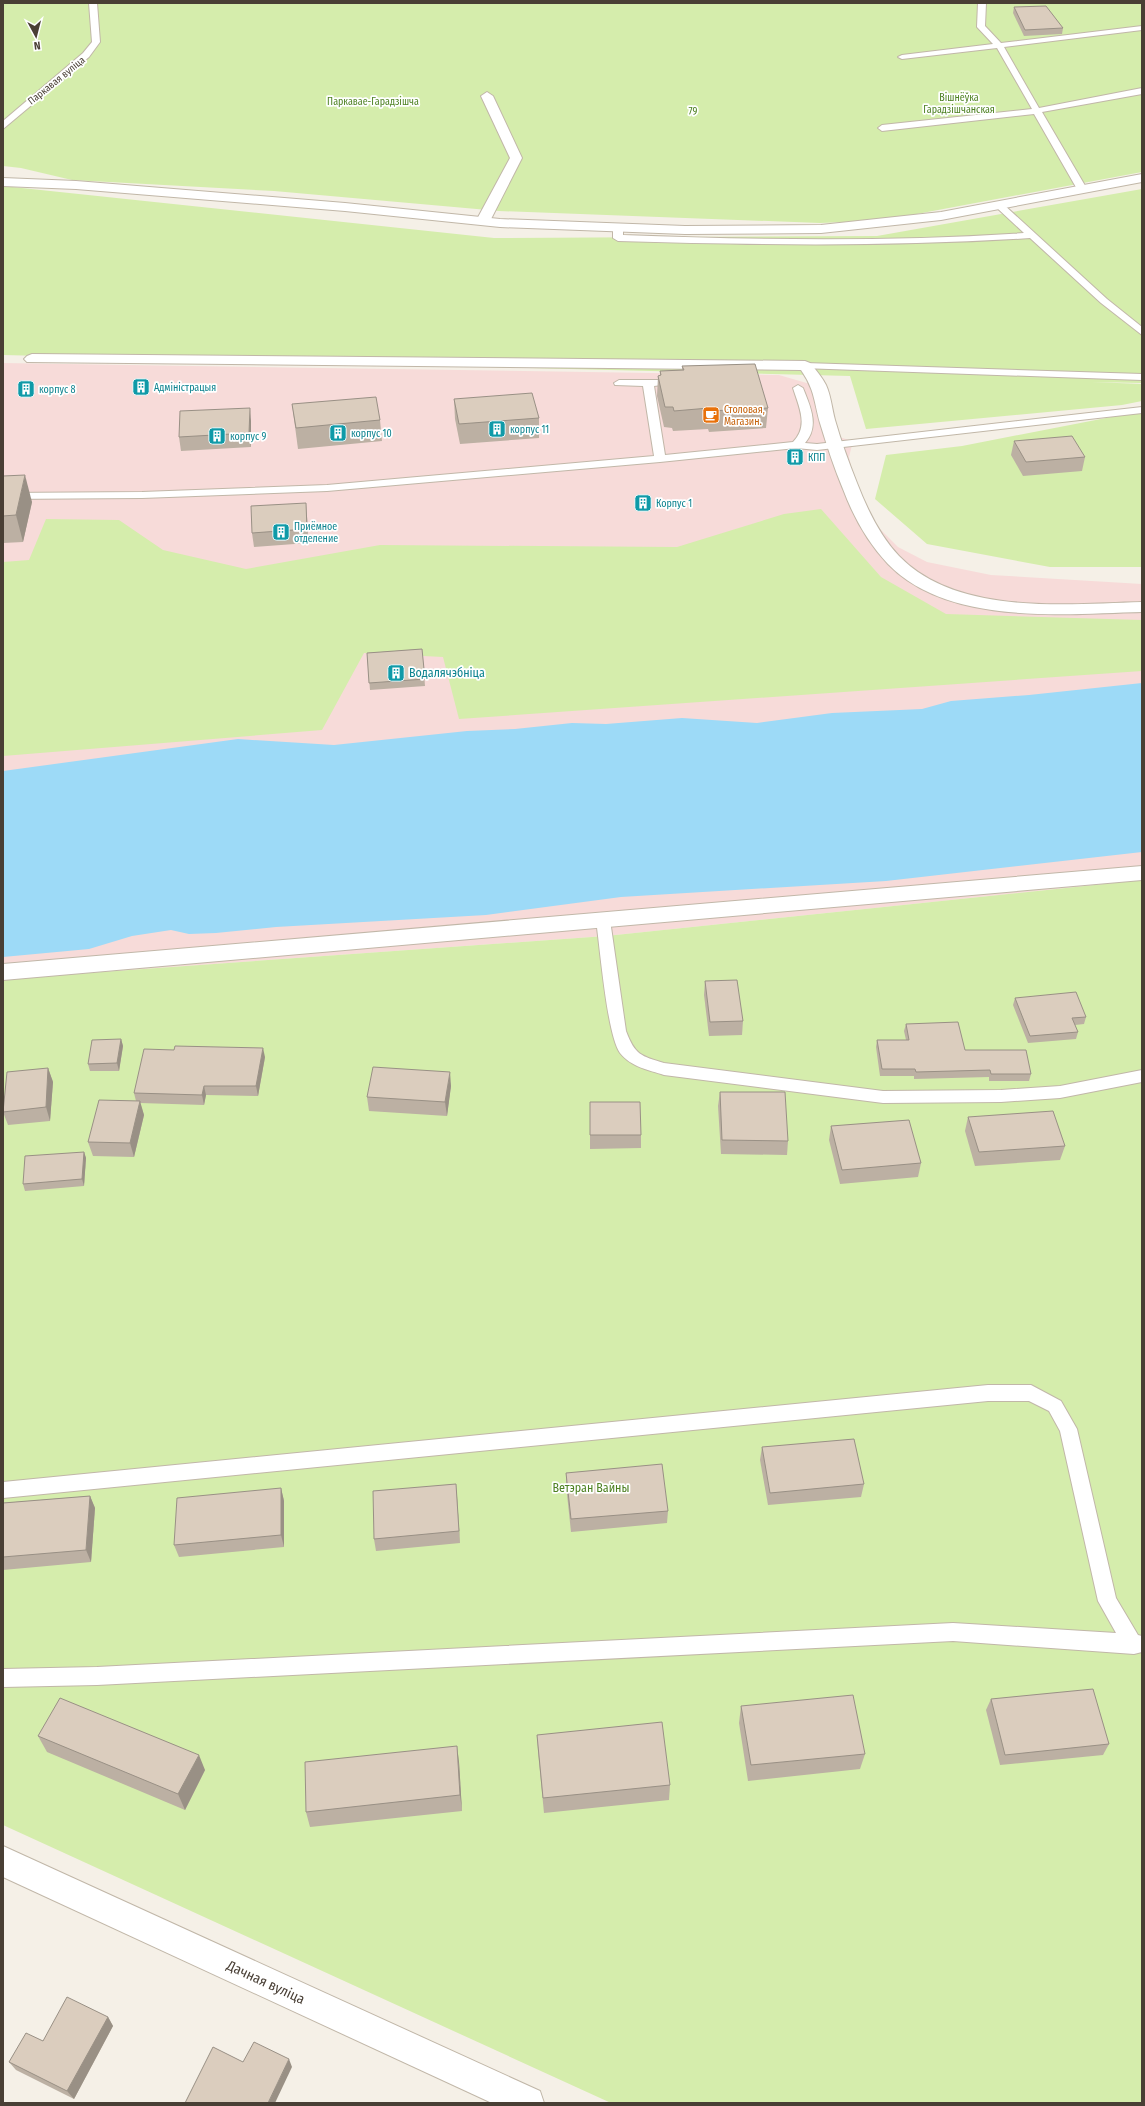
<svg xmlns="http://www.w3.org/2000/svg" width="1145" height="2106" font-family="'Fira Sans Condensed',sans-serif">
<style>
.medical{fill:#f7dbd9}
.green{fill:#d5edac}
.water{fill:#9ddaf7}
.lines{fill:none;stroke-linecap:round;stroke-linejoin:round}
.service-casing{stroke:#c1b7a8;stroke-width:2}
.minor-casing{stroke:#c1b7a8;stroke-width:2}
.tertiary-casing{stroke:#c1b7a8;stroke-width:2}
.service{fill:#fff;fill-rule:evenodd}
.minor{fill:#fff;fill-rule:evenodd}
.tertiary{fill:#fff;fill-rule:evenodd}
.wall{fill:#bcb0a3}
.shaded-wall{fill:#999085}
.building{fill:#dbcdbe;stroke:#999085}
.labels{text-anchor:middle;stroke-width:3.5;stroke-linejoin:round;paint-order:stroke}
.far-street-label{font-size:10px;fill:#493f35;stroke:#fff}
.far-park-label{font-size:10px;fill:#4d8122;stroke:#fff}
.far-culture-label{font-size:10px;fill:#0d838f;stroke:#fff;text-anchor:start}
.far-food-label{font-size:10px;fill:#c56008;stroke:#fff;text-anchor:start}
.culture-label{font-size:12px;fill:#0d838f;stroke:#fff;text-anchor:start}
.park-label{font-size:12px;fill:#4d8122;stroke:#fff}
.near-street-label{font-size:14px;fill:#493f35;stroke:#fff}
</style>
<rect width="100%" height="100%" fill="#f5f0e7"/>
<!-- medical -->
<polygon class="medical" points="3,363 779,375 810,384 828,434 853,441 849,457 854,480 870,519 898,547 927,562 991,575 1142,584 1142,880 606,936 3,979"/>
<!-- green -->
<g class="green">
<polygon points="3,3 1142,3 1142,172 906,216 867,221 820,223 499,211 274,191 72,180 21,168 3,166"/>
<polygon points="3,186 494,238 877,236 1142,189 1142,383 1092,382 1142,384 1142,401 1122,405 866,429 850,376 3,355"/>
<polygon points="1142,411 1142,567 1050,567 927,544 875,499 886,455 962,446"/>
<polygon points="821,509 881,577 946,614 1142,620 1142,671 459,719 443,657 364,653 322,730 3,756 3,562 29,560 46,519 119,520 163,550 246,569 380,545 677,547 784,514"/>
<polygon points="1142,880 1142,2103 611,2103 3,1825 3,979 606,936"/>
</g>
<!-- water -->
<polygon class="water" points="1142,683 1142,852 886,881 621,897 486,915 276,927 216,933 189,934 171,930 132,936 89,949 3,957 3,771 238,739 334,745 467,731 515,729 572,723 606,724 682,718 757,723 832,713 922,709 951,701 1029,695"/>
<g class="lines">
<defs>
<g id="service">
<polygon points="89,3 97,3 100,42 89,57 3,129 3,121 83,53 92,42"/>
<polygon points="978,3 986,3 985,26 1001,43 1142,26 1142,30 1004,47 1039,108 1142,88 1142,94 1042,112 1087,189 1085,191 1079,191 1077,189 1034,114 882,131 878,128 882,125 1032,109 997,48 902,59 898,57 902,55 993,44 977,27"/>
<path d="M999,202L1002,203L1107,299L1142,327V335L1101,303L1030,238C892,247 755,245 618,241L613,238V228L618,225L623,228V235C757,240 890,242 1024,233L996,207V203Z"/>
<polygon points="805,363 1142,374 1142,380 801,368 800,366 801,364"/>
<path d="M619,380H658L663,383L662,385L654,386L665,455L793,442C809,426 799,407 793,388L798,385L803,388C810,406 820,426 805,443L817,444L1142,407V413L817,450L796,448L660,462L327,491L142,498L3,499V493L142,492L327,485L654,456L643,386L615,385L614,383Z"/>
<path d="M603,915L608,916L610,920L626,1031C635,1055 641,1056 664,1063L883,1091L1001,1090L1060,1086L1142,1070V1082L1060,1098L1001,1102L883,1103L664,1075C649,1070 631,1067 620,1053C607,1035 600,947 596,920L598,916Z"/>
<polygon points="988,1385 1031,1385 1061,1401 1077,1429 1116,1598 1138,1635 1142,1636 1142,1652 1134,1654 953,1641 97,1685 3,1687 3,1669 97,1667 953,1623 1116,1633 1098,1601 1060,1431 1049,1411 1029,1401 988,1401 3,1498 3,1482"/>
</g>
<g id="minor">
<polygon points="487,92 493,96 522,158 490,221 483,225 476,221 510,158 481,96"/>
<path d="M32,354L805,361L810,363C816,370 822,377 826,385C831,396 832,409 835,420C841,441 849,463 857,483C867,509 880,536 899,556C957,616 1066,604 1142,602V612C1063,614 948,626 888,564C868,543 853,516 843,489C834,468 827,446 820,423C814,402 815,390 801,370L27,362L24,359L27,356Z"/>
<polygon points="1142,866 1142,880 3,980 3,964"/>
<polygon points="3,1846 540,2091 544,2103 492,2103 3,1877"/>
</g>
<polygon id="tertiary" points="1142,174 1142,182 941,220 821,233 685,234 500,227 345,211 76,189 3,186 3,178 76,181 345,203 500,219 685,226 821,225 941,212"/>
</defs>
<!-- service casing -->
<use href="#service" class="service-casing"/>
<!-- minor casing -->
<use href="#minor" class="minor-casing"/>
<!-- tertiary casing -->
<use href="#tertiary" class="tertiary-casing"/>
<!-- service -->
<use href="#service" class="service"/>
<!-- minor -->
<use href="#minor" class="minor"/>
<!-- tertiary -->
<use href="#tertiary" class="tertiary"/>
</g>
<!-- wall -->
<g class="wall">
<polygon points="1014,7 1063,28 1062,34 1024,36 1013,13"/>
<polygon points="682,366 768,408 766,428 709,432 708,429 673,431 672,428 664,427 657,396 658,376 660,375 660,371 682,370"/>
<polygon points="454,399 539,418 539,438 460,444 455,419"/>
<polygon points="292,404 380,420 382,441 298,449"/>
<polygon points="251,421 251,447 181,451 179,437"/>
<polygon points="1014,441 1085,457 1082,471 1023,476 1011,455"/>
<polygon points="3,476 32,502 23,542 3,543"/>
<polygon points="307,517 308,543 254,547 252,533"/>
<polygon points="422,649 425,686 370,690 367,653"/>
<polygon points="705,981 743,1021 742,1035 709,1036 704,995"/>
<polygon points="1015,998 1086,1017 1084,1024 1075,1025 1078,1032 1076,1039 1028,1043 1013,1005"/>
<polygon points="906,1024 965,1050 1031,1074 1029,1081 989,1081 989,1077 914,1079 914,1076 880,1076 876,1047 877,1040 906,1040 904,1031"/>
<polygon points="121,1039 123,1046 119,1071 90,1071 88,1064"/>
<polygon points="265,1057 258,1096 206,1095 204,1105 140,1103 144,1115 134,1157 93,1156 88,1142 136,1101 134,1093"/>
<polygon points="48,1068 53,1082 50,1121 8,1125 3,1112"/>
<polygon points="451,1086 447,1116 369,1111 367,1097"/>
<polygon points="720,1092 788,1141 787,1155 721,1154 718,1106"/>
<polygon points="590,1102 641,1135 641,1148 590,1149"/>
<polygon points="968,1117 1065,1146 1060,1160 975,1166 965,1131"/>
<polygon points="831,1126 921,1163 918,1177 840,1184 829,1140"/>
<polygon points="84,1152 86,1158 84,1186 25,1191 23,1184"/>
<polygon points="762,1447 864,1484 861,1497 768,1505 760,1460"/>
<polygon points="566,1473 668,1511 667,1523 571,1532 566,1485"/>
<polygon points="456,1484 460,1543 376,1551 374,1539"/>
<polygon points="281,1488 284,1501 284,1547 179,1557 174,1545"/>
<polygon points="90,1496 95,1508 91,1562 3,1570 3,1503"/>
<polygon points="991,1699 1109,1744 1103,1755 1000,1765 986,1710"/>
<polygon points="741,1706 865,1754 860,1769 748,1781 739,1723"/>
<polygon points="537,1735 670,1785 669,1800 544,1813 538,1751"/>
<polygon points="38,1736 205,1770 185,1810 47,1752"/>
<polygon points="459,1762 462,1811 310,1827 306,1812"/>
<polygon points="108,2017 113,2026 74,2099 16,2070 9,2062 43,2041"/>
</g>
<!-- shaded-wall -->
<g class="shaded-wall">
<polygon points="250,408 251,421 251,447 249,433"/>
<polygon points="25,475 32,502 23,542 16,515"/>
<polygon points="306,503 307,517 308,543 307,529"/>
<polygon points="121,1039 123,1046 119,1071 117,1063"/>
<polygon points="263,1048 265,1057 258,1096 256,1086"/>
<polygon points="48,1068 53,1082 50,1121 46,1107"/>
<polygon points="450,1072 451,1086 447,1116 445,1102"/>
<polygon points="204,1086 206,1095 204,1105 202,1095"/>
<polygon points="140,1101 144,1115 134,1157 130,1143"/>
<polygon points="84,1152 86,1158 84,1186 82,1179"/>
<polygon points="456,1484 457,1496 460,1543 459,1531"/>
<polygon points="281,1488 284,1501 284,1547 281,1535"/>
<polygon points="90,1496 95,1508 91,1562 86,1550"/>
<polygon points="457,1746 459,1762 462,1811 460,1795"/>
<polygon points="199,1755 205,1770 185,1810 178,1794"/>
<polygon points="108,2017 113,2026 74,2099 67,2091"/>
<polygon points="289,2059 292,2067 275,2103 268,2103"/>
</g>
<!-- building -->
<g class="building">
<polygon points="1046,6 1063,28 1025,30 1014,7"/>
<polygon points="755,364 768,408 710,411 709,408 674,411 673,407 665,407 658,376 661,375 660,371 684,370 682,366"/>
<polygon points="532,393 539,418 459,424 454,399"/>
<polygon points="376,397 380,420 296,428 292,404"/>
<polygon points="250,408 249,433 179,437 180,411"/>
<polygon points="1072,436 1085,457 1026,462 1014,441"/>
<polygon points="25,475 16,515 3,516 3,476"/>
<polygon points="306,503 307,529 252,533 251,506"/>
<polygon points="422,649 425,679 369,683 367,653"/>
<polygon points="737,980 743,1021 710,1022 705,981"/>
<polygon points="1076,992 1086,1017 1072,1018 1078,1032 1030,1036 1015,998"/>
<polygon points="958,1022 965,1050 1026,1050 1031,1074 991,1074 990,1070 916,1072 915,1069 882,1069 877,1040 909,1040 906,1024"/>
<polygon points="121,1039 117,1063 88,1064 92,1040"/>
<polygon points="175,1046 263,1048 256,1086 204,1086 202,1095 134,1093 144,1049 174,1050"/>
<polygon points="373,1067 450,1072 445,1102 367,1097"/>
<polygon points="48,1068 46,1107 3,1112 7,1072"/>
<polygon points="720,1092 785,1092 788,1141 722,1140"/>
<polygon points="99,1100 140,1101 130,1143 88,1142"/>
<polygon points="590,1102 640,1102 641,1135 590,1135"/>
<polygon points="1053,1111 1065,1146 979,1152 968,1117"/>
<polygon points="909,1120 921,1163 842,1170 831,1126"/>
<polygon points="84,1152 82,1179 23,1184 25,1156"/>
<polygon points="854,1439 864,1484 770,1493 762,1447"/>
<polygon points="662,1464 668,1511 571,1519 566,1473"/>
<polygon points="456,1484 459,1531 374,1539 373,1491"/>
<polygon points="281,1488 281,1535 174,1545 177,1498"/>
<polygon points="90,1496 86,1550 3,1557 3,1503"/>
<polygon points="1093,1689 1109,1744 1005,1755 991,1699"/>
<polygon points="853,1695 865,1754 751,1765 741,1706"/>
<polygon points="60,1698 199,1755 178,1794 38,1736"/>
<polygon points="662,1722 670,1785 543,1798 537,1735"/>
<polygon points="457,1746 460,1795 306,1812 305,1762"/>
<polygon points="67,1997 108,2017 67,2091 9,2062 26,2033 43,2041"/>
<polygon points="254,2042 289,2059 268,2103 185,2103 213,2047 243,2062"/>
</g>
<!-- icons -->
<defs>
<symbol id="building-square" viewBox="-11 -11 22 22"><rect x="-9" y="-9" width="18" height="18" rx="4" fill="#0f9aa8" stroke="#fff"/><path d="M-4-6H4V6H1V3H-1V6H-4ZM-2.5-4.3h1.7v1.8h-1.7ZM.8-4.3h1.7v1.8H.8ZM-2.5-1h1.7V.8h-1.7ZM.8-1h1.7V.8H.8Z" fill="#fff"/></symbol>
<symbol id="cafe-square" viewBox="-11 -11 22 22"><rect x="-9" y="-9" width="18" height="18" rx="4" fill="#e8710a" stroke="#fff"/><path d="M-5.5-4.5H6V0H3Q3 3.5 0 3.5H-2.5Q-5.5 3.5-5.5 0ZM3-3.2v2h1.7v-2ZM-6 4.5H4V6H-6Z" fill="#fff"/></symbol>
</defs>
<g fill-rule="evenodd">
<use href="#building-square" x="131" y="377" width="20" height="20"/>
<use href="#building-square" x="16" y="379" width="20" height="20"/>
<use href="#cafe-square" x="701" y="405" width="20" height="20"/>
<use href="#building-square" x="487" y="419" width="20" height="20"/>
<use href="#building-square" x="328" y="423" width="20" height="20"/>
<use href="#building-square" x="207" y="426" width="20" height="20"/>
<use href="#building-square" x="785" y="447" width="20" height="20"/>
<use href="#building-square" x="633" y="493" width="20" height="20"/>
<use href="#building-square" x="271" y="522" width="20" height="20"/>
<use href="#building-square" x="386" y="663" width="20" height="20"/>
</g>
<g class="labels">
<!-- far-street labels -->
<g class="far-street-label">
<text transform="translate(56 80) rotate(-39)" y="4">Паркавая вуліца</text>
</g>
<!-- far-park labels -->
<g class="far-park-label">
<text x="959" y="101">Вішнёўка<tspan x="959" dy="12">Гарадзішчанская</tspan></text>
<text x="373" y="105">Паркавае-Гарадзішча</text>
<text x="693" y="115">79</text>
</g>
<!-- far-culture labels -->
<g class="far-culture-label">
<text x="154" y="391">Адміністрацыя</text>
<text x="39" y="393">корпус 8</text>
<text x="510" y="433">корпус 11</text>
<text x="351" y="437">корпус 10</text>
<text x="230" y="440">корпус 9</text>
<text x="808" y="461">КПП</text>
<text x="656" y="507">Корпус 1</text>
<text x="294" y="530">Приёмное<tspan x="294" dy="12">отделение</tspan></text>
</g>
<!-- far-food labels -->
<g class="far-food-label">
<text x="724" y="413">Столовая,<tspan x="724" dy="12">Магазин.</tspan></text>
</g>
<!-- culture labels -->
<g class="culture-label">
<text x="409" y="677">Водалячэбніца</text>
</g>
<!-- park labels -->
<g class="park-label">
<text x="591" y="1492">Ветэран Вайны</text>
</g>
<!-- near-street labels -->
<g class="near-street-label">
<text transform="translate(266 1982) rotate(25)" y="5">Дачная вуліца</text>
</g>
</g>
<!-- border -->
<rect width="1145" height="2106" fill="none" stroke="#493f35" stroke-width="8"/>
<!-- north arrow -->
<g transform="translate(36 36) rotate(173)" stroke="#ffffff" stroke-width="3" paint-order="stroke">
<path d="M0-3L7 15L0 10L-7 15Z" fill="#493f35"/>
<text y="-6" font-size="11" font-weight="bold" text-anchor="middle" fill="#493f35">N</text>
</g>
</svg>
